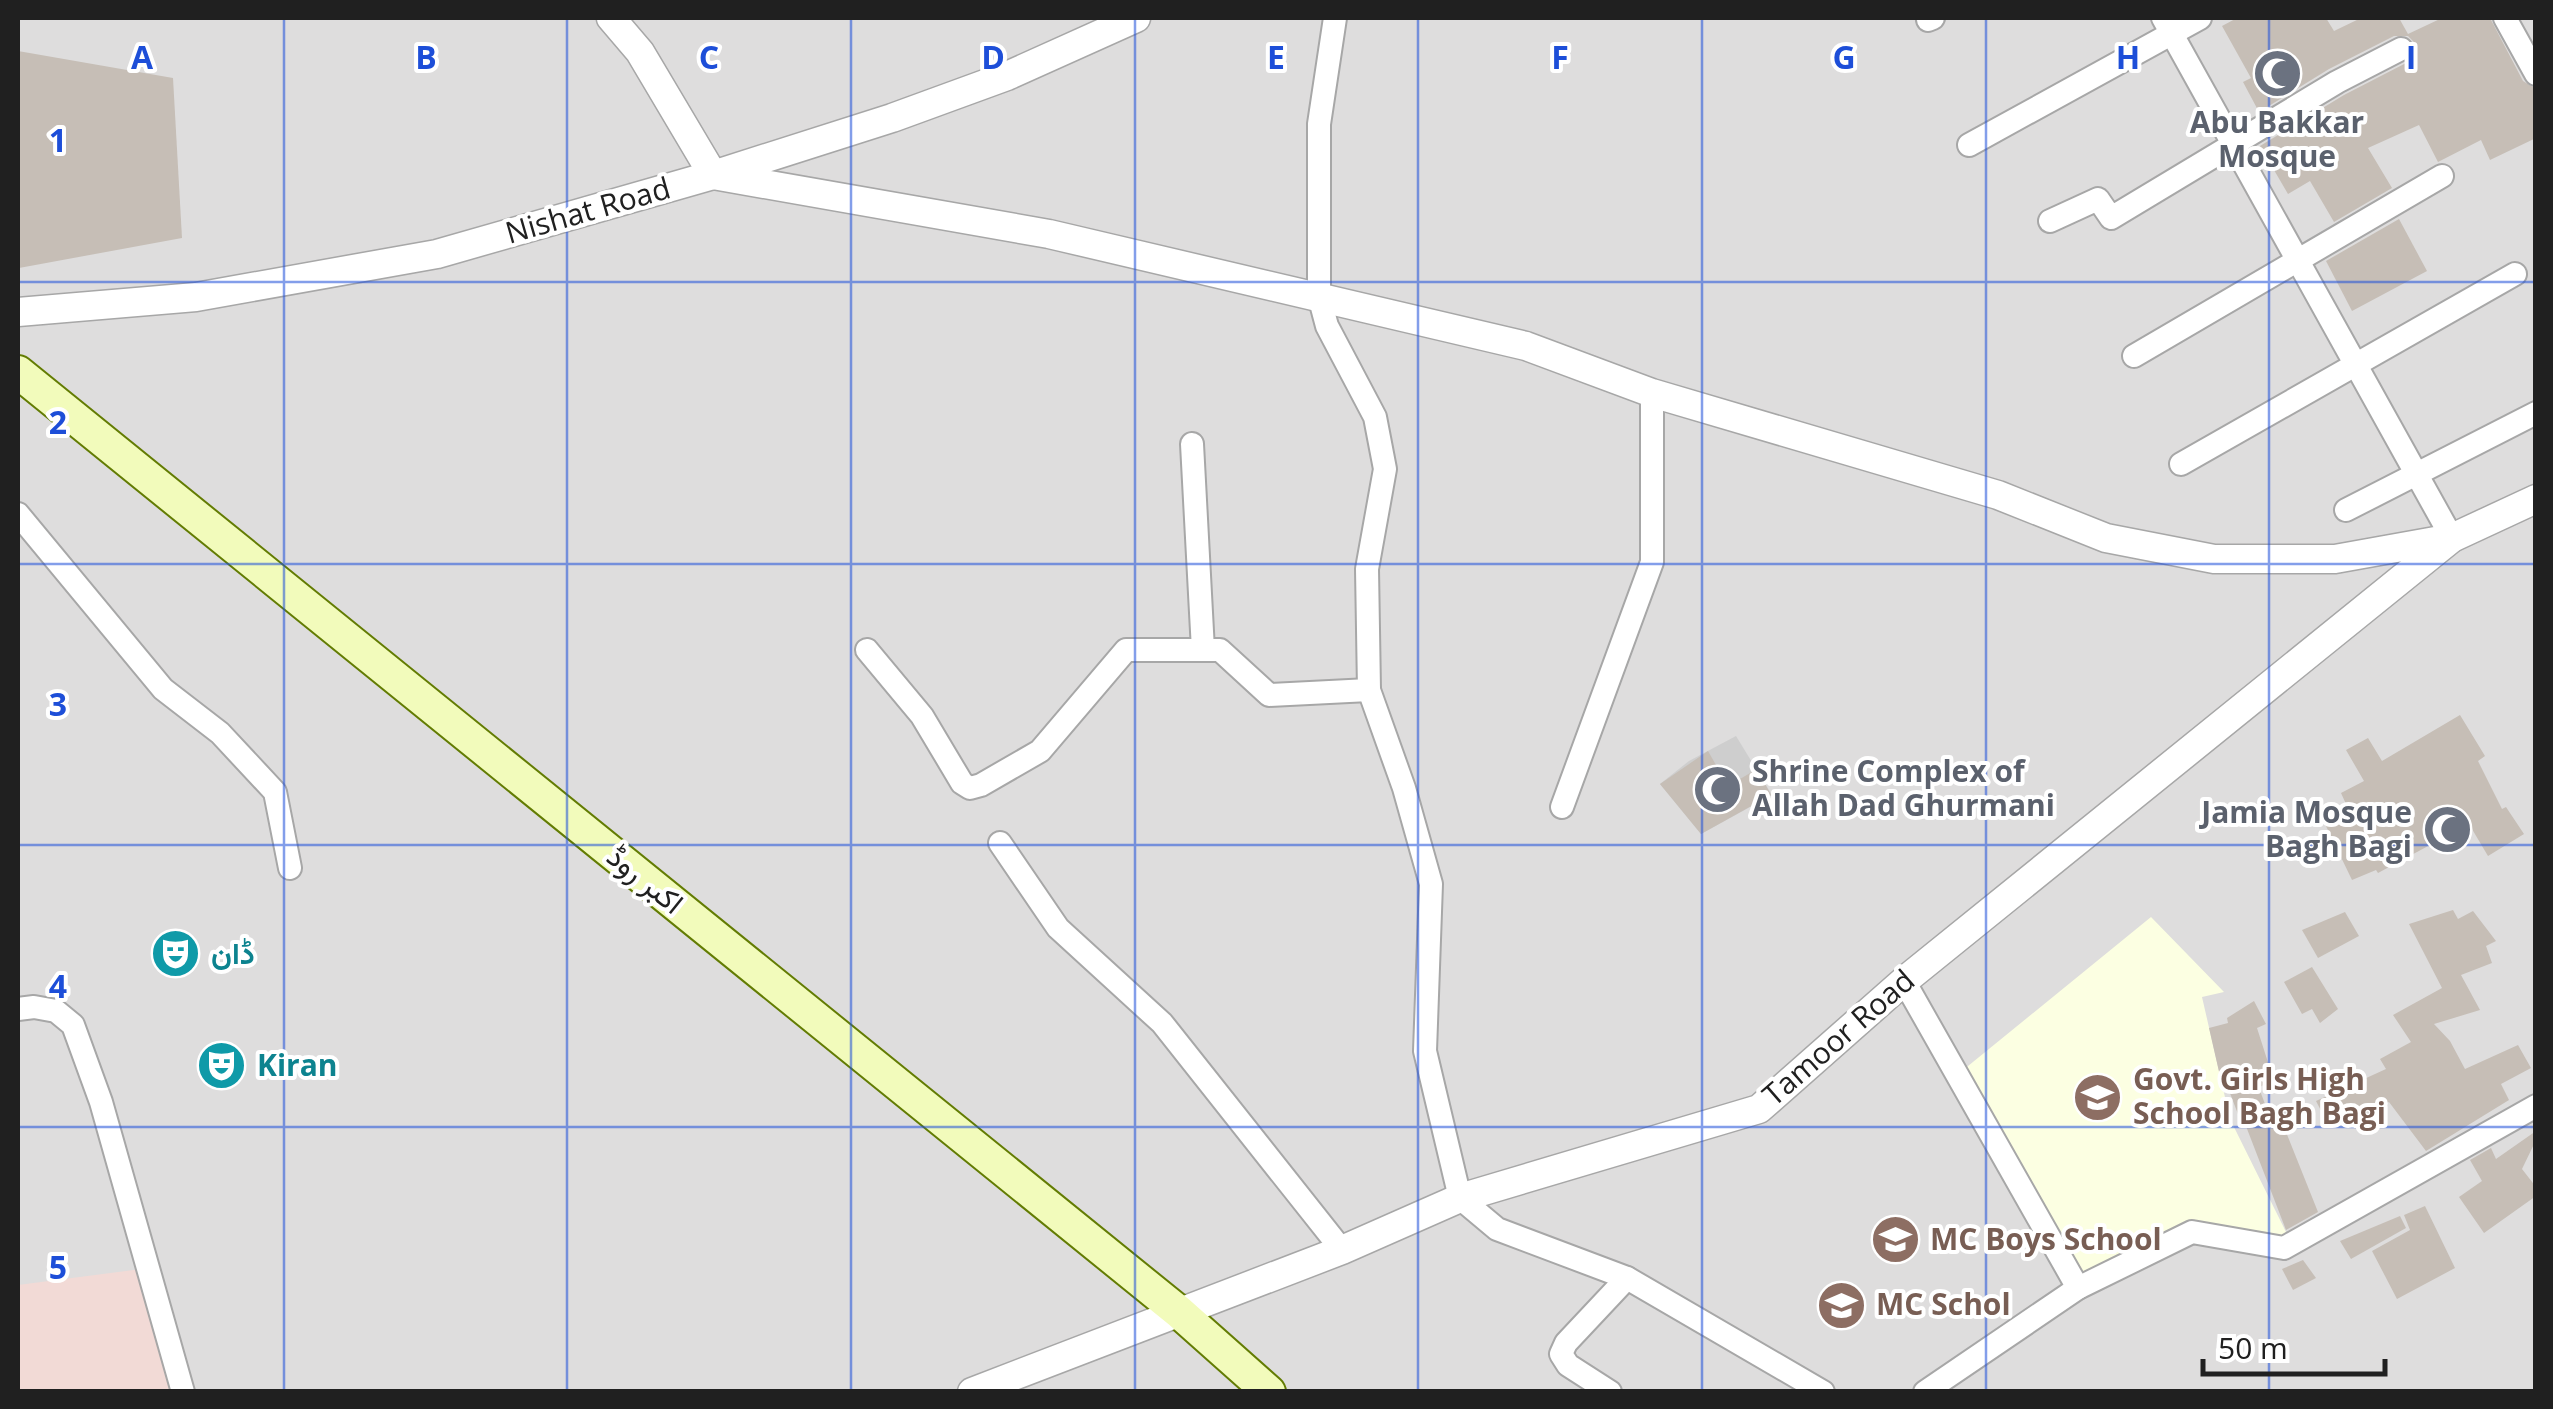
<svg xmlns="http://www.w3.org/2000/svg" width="2553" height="1409" font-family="'Open Sans',Vazirmatn,sans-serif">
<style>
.residential{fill:#dedddd}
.commercial{fill:#f2dad6}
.education{fill:#fcffe2}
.religious{fill:#cecece}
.building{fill:#c6beb6}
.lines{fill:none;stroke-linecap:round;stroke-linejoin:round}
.minor-casing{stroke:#a7a7a7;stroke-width:26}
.tertiary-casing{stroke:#a7a7a7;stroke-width:31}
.secondary-casing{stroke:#637c03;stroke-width:36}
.minor{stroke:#fff;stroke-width:22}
.tertiary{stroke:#fff;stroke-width:28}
.secondary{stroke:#f2fbbb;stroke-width:32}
.grid{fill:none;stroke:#1d4ed8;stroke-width:2.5;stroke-opacity:0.55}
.labels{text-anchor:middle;stroke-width:8;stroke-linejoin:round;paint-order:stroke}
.worship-label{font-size:30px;font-weight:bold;fill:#5b616d;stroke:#fff}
.street-label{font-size:30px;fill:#202020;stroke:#fff}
.culture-label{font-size:30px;font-weight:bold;fill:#0d838f;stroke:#fff;text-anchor:start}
.education-label{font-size:30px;font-weight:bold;fill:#785e54;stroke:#fff;text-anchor:start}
.grid-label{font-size:32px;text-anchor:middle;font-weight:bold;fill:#1d4ed8;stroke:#fff;stroke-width:8;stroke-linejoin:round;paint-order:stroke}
</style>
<rect width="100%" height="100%" fill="#f1eee7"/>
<!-- residential -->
<rect class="residential" x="18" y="18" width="2517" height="1373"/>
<!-- commercial -->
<polygon class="commercial" points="149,1268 183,1391 18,1391 18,1285"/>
<!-- education -->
<polygon class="education" points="2151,917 2224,992 2202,997 2230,1119 2292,1244 2192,1232 2078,1288 1957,1075"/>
<!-- religious -->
<polygon class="religious" points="1736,736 1772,795 1701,834 1660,784 1689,761"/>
<!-- building -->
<g class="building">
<polygon points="2237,18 2326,18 2334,31 2361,18 2399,18 2408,34 2442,18 2490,18 2523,81 2536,89 2536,138 2490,160 2481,140 2438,162 2419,125 2368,148 2392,188 2334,222 2310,181 2288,194 2260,146 2344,95 2408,62 2414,56 2415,43 2408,36 2394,36 2329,69 2259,112 2243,82 2251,78 2222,26"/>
<polygon points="18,51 173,78 182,238 19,268"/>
<polygon points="2399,219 2427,271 2352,311 2326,261"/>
<polygon points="2460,715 2485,756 2478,761 2502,809 2506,807 2524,834 2488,856 2469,824 2378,873 2376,870 2352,880 2325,824 2330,822 2325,814 2346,804 2341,793 2364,781 2346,750 2368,738 2382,761"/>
<polygon points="1708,751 1728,786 1757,769 1771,795 1701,834 1660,784"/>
<polygon points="2453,910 2458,919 2473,911 2496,941 2486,946 2492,963 2461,975 2480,1010 2434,1024 2450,1041 2465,1069 2518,1045 2531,1068 2501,1084 2509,1100 2426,1151 2389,1102 2330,1128 2316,1101 2386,1069 2380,1059 2411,1042 2393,1015 2442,988 2409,924"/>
<polygon points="2345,912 2359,936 2318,958 2302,930"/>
<polygon points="2312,967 2338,1009 2320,1023 2312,1009 2302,1014 2284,982"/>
<polygon points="2254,1001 2266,1024 2257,1028 2273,1078 2259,1088 2271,1120 2280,1117 2318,1212 2286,1230 2244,1121 2241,1122 2223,1075 2220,1076 2209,1028 2228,1023 2227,1018"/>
<polygon points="2536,1131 2536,1140 2522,1169 2536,1187 2536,1196 2484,1233 2459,1197 2482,1181 2470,1160 2491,1148 2496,1159"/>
<polygon points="2425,1206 2455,1268 2397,1299 2372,1251 2410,1230 2404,1215"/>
<polygon points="2400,1216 2406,1228 2351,1259 2340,1241"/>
<polygon points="2303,1260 2316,1278 2293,1290 2282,1269"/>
</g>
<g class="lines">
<defs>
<g id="minor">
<polyline points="1335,18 1319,124 1319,296 1327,326 1375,417 1385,469 1367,569 1369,690 1404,788 1431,884 1425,1051 1460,1198 1497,1229 1627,1278 1823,1392"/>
<polyline points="2163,18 2452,538"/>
<polyline points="2505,18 2536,74"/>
<polyline points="1928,20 1933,18"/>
<polyline points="1969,145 2200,18"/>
<polyline points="2050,221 2098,199 2111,218 2337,82 2401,49"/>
<polyline points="2134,356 2442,176"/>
<polyline points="1192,444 1203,650"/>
<polyline points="2181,464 2515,274"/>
<polyline points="2346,510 2536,413"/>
<polyline points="18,514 163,689 220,733 275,792 290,868"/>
<polyline points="867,650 922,716 962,783 970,788 981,785 1040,751 1126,650 1220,650 1269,695 1369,690"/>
<polyline points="1562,807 1652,562 1652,393"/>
<polyline points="1000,843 1058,928 1162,1023 1342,1250"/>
<polyline points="1904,981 2078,1288"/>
<polyline points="18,1009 34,1007 56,1011 73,1025 101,1102 183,1392"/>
<polyline points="1610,1392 1568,1365 1561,1354 1566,1343 1627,1278"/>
<polyline points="1925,1392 2078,1288 2192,1232 2284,1248 2536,1106"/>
</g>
<g id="tertiary">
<polyline points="611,18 640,52 713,175 1049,234 1526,346 1652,393 1998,495 2106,538 2214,559 2335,559 2452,538"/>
<polyline points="18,312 196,297 437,254 713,175 892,118 1007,76 1136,18"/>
<polyline points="972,1392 1342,1250 1460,1198 1759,1109 1904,981 2452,538 2536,499"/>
</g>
<polyline id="secondary" points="18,372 1179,1312 1269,1392"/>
</defs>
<!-- minor casing -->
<use href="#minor" class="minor-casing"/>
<!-- tertiary casing -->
<use href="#tertiary" class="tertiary-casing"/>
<!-- secondary casing -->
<use href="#secondary" class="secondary-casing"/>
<!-- minor -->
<use href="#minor" class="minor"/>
<!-- tertiary -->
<use href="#tertiary" class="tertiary"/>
<!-- secondary -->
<use href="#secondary" class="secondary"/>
</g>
<!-- grid -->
<path class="grid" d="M284,18V1392M567,18V1392M851,18V1392M1135,18V1392M1418,18V1392M1702,18V1392M1986,18V1392M2269,18V1392M18,282H2536M18,564H2536M18,845H2536M18,1127H2536"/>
<!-- icons -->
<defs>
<symbol id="mosque-disc" viewBox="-11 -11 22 22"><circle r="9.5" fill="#6b7280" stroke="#fff"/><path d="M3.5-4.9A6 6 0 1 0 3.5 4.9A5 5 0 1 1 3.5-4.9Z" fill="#fff"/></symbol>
<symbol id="theatre-disc" viewBox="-11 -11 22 22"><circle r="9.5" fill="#0f9aa8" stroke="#fff"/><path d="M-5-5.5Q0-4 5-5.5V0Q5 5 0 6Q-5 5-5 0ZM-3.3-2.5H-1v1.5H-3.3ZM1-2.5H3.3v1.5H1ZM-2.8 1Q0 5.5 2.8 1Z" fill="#fff"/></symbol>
<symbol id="school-disc" viewBox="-11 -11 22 22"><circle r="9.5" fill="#8d6e63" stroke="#fff"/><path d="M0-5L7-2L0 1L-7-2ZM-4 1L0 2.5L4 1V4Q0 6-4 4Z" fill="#fff"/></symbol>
</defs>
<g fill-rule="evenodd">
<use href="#mosque-disc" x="2250" y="46" width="55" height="55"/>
<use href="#mosque-disc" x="1690" y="762" width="55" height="55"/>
<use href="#mosque-disc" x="2420" y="802" width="55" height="55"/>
<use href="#theatre-disc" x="148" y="926" width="55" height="55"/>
<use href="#theatre-disc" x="194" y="1038" width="55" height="55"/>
<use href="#school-disc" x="2070" y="1070" width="55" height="55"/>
<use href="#school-disc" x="1868" y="1212" width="55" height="55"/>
<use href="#school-disc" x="1814" y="1278" width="55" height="55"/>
</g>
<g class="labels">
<!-- worship labels -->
<g class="worship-label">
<text x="2277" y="133">Abu Bakkar<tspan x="2277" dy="34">Mosque</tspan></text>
<text x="1752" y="782" text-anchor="start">Shrine Complex of<tspan x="1752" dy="34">Allah Dad Ghurmani</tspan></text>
<text x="2412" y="823" text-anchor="end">Jamia Mosque<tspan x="2412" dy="34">Bagh Bagi</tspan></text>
</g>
<!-- street labels -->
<g class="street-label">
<text transform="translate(588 211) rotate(-16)" y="10">Nishat Road</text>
<text transform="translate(645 880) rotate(39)" y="10">اکبر روڈ</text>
<text transform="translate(1839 1038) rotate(-41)" y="10">Tamoor Road</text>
</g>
<!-- culture labels -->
<g class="culture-label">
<text x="211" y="964">ڈان</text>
<text x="257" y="1076">Kiran</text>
</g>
<!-- education labels -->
<g class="education-label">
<text x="2133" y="1090">Govt. Girls High<tspan x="2133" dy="34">School Bagh Bagi</tspan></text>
<text x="1930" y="1250">MC Boys School</text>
<text x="1876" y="1315">MC Schol</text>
</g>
</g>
<g class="grid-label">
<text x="142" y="69">A</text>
<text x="426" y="69">B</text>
<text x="709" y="69">C</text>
<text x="993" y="69">D</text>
<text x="1276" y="69">E</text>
<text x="1560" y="69">F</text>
<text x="1844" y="69">G</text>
<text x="2128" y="69">H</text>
<text x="2411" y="69">I</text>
<text x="58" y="152">1</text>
<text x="58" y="434">2</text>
<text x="58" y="716">3</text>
<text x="58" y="998">4</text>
<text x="58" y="1279">5</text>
</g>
<!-- border -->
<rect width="2553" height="1409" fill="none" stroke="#202020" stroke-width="40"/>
<!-- scale -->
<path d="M2203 1359v15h182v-15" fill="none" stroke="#202020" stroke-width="5"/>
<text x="2218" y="1359" font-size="30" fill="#202020" stroke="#ffffff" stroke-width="8" paint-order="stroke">50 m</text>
</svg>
